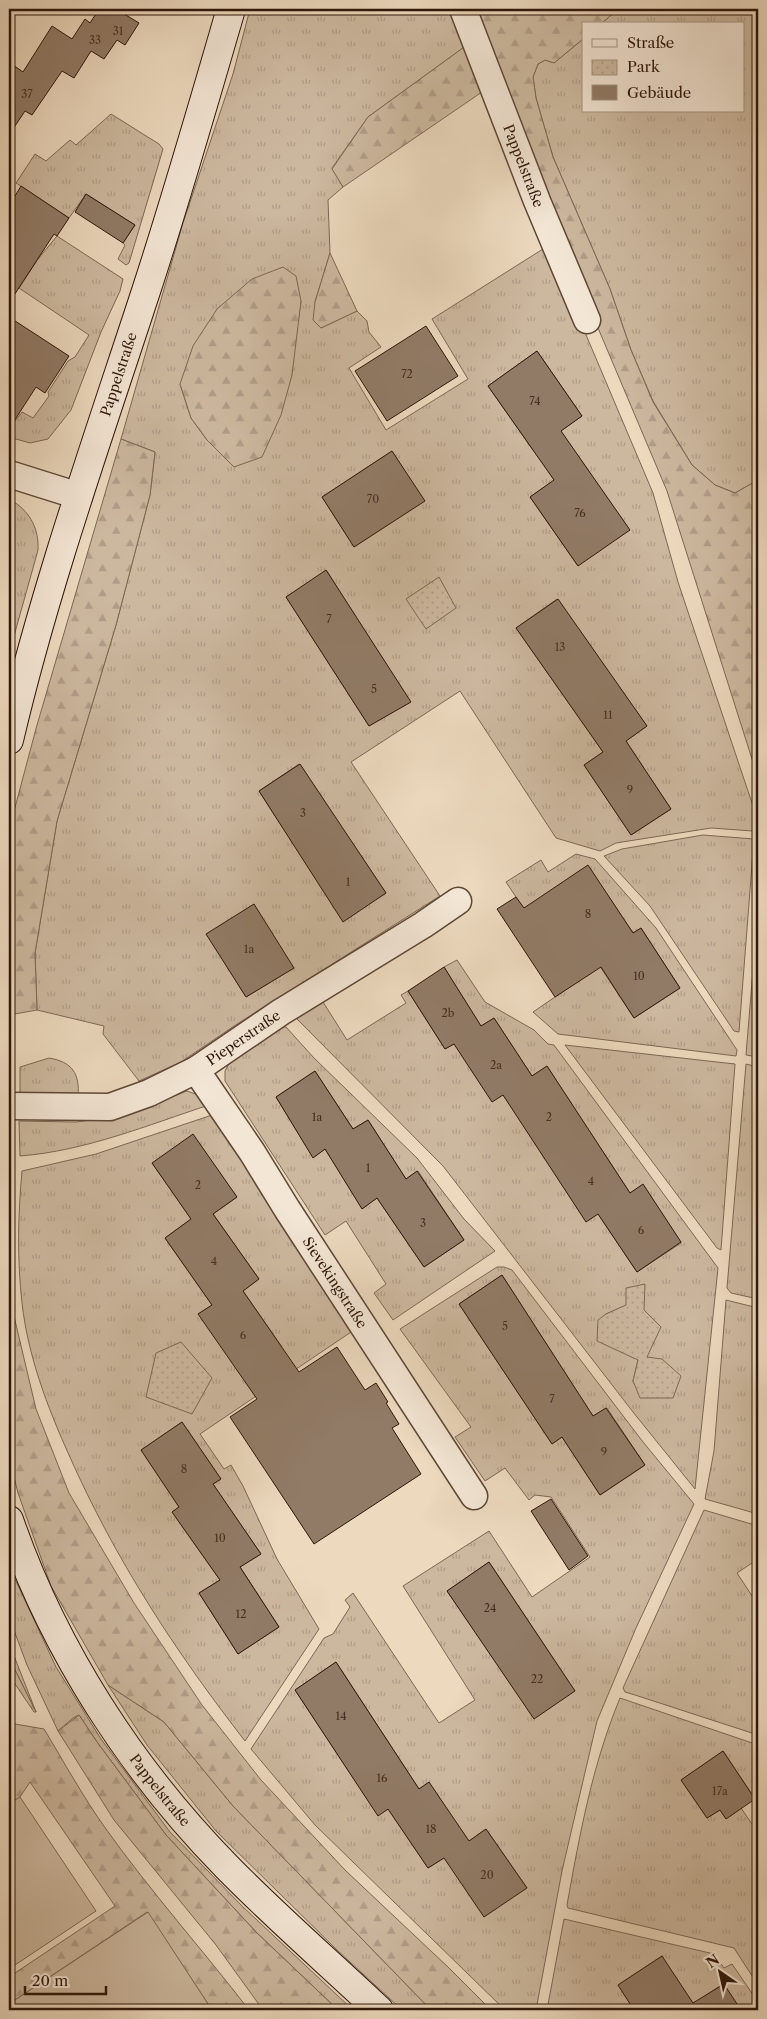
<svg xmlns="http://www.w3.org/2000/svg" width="767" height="2019" font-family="'Libre Caslon Text',serif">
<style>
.grass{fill:url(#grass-tufts);stroke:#7d6754;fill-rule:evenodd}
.forest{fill:url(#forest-firs);stroke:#7d6754}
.park{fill:url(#park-dots);stroke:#7d6754}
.pitch{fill:#ccb89f;stroke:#7d6754}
.building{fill:#917b67;stroke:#2e1609}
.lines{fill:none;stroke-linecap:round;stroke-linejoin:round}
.street-casing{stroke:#5e4736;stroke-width:29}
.secondary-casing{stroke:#2e1609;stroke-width:30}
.street{stroke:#f3e6d5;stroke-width:26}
.secondary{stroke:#f3e6d5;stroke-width:28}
.labels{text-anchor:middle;stroke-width:4;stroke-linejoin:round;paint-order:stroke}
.number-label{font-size:11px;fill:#472f20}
.street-label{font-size:14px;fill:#2e1609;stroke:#f3e6d5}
</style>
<defs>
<pattern id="grass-tufts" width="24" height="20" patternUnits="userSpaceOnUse" patternTransform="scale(1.25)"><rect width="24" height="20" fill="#ccb89f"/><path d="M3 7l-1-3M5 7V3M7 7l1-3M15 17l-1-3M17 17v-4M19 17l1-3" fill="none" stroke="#b09d88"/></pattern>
<pattern id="forest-firs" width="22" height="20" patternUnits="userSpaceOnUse" patternTransform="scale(1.25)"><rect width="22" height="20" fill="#ccb89f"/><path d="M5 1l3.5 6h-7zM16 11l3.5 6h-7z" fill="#b09d88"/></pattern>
<pattern id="park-dots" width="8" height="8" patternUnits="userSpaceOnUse" patternTransform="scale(1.25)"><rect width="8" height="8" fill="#ccb89f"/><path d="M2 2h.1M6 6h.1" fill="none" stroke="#b09d88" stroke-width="1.8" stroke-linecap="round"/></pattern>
</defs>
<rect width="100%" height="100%" fill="#ecd9be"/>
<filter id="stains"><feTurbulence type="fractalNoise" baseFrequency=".004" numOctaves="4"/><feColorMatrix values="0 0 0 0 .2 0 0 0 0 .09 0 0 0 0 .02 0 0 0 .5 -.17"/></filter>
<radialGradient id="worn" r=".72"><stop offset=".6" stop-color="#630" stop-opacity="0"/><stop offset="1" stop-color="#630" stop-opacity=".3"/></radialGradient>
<!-- grass -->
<g class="grass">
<path d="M250,9H452L467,45L368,117L332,168L343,187L328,200L330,253L315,302L321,328L357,311L367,321L369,332L381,347L349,368L386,430L468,379L432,319L543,249L581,323L653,493L678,582L757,818L756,829L753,831L711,828L616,843L600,851L556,838L460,691L351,762L440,896L234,1026L181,1062L139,1081L103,1034L104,1026L37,1010L35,953L57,821L116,625L150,495L155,452L121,439L183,223L233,74ZM301,301L296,336L207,440L191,418L180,384ZM537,351L582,416L533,450L488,386ZM392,451L424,501L354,547L322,497ZM582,461L578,566L530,497ZM327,571L410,702L369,726L286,597ZM557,599L647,726L626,741L671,809L631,835L584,765L603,752L516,628ZM299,764L386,893L343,921L259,791ZM207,934L294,968L246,997Z"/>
<polygon points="618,9 758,9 758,480 735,493 715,485 692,465 653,401 631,350 610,289 553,157 536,98 533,77 538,64 545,60 554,63 583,39 583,111 743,111 743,24 601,24"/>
<polygon points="111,114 159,144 163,149 129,263 126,265 118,259 125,245 123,243 135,225 86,194 69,218 16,183 35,154 46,161 70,140 76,145"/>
<polygon points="57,236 123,279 120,291 101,332 71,410 48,439 30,443 9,437 9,429 22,412 33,418 49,396 48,392 68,361 75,357 89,335 19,288 38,259"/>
<path d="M14,502C31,513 39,530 38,550L9,654V509H11Z"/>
<polygon points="703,835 754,839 739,1032 734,1031 650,906 604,856 622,849"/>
<path d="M576,854L595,859L656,928L737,1050L736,1056L558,1034L533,1012L574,984L506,882L541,860L548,872ZM588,866L633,933L641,928L680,988L634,1018L595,959Z"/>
<polygon points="758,909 758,1057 746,1055"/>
<path d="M457,960L485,1002L534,1030L548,1044L554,1045L718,1268L695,1489L633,1412L443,1166L296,1018L323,1002L347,1040L406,1003L401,995L408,991L445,1049L454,1044L503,1095L598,1214L637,1272L681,1243L643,1185L630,1193L547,1066L532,1076L494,1018L481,1026L444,967ZM627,1305L647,1357L633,1381L638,1360L606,1314Z"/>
<path d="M282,1027H286L314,1058L417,1158L464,1219L495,1251L393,1320L374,1293L386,1284L346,1221L325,1235L225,1081V1071L230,1062ZM315,1071L353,1129L368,1120L406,1179L418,1171L464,1240L424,1267L377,1198L363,1208L325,1149L313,1157L276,1097Z"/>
<polygon points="565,1045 735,1064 721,1250 717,1248"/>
<path d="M49,1058C72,1062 80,1073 78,1097L20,1093V1067Z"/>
<polygon points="746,1064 758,1067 758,1299 731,1293 727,1288"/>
<path d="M187,1091L201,1096L209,1105C148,1125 85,1151 20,1156L19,1121L76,1122L122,1116Z"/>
<path d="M215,1114L354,1330L200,1434L224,1469L231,1465L243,1486L277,1559L319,1629L245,1741C175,1651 115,1559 69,1455C47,1406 28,1356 22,1303C17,1259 18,1214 22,1171L96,1154ZM152,1163L237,1197L213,1214L259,1279L243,1291L282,1347L198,1314L212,1305L165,1238L191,1219ZM182,1422L221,1479L213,1484L261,1554L240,1567L279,1627L238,1654L199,1593L220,1580L172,1512L179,1507L141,1450Z"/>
<path d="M497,1267H504L512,1270L643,1442L694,1504L636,1628L597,1721L562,1871L536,2010H505L315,1825L251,1749L324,1638L333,1634L350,1607L345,1600L353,1593L439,1723L475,1700L403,1586L489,1531L532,1597L590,1557L551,1497L535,1495L529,1500L505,1468L485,1481L455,1437L471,1427L400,1329ZM502,1275L593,1416L607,1408L645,1465L600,1495L562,1437L552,1444L459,1304ZM489,1562L575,1691L486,1647L447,1591ZM336,1662L419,1789L428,1783L469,1841L486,1829L527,1888L444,1858L428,1868L388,1809L378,1815L295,1690Z"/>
<polygon points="726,1300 758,1308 758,1514 705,1499 714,1451"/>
<polygon points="704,1510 758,1526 758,1559 737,1573 758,1605 758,1735 635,1695 625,1692 623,1688"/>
<polygon points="9,1566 56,1667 101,1739 170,1832 243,1907 353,2010 338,2010 257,1933 166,1835 97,1742 79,1715 73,1718 58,1731 27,1665 9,1617"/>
<polygon points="9,1643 36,1712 9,1658"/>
<polygon points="108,1685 164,1722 233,1806 431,2010 402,2010 336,1949 216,1831 147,1745"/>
<path d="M620,1698L758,1745V1797L755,1799L723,1751L681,1780L707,1818L720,1810L726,1819L741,1808L758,1833V1985L734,1948L568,1908L567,1905C580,1833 592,1766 620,1698Z"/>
<polygon points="564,1919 714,1954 724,1968 732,1964 758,2002 758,2010 736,2010 739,2008 723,1984 688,2007 662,1956 618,1985 634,2010 547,2010"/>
</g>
<!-- forest -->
<g class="forest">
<polygon points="473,9 618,9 601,24 583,24 583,39 554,63 545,60 538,64 533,77 536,98 553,157 610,289 631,350 653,402 692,465 715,485 735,493 758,480 758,778 667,491 568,257"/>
<polygon points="467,45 482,92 343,187 332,169 368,117"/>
<polygon points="330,253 357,311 321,328 313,320 315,302"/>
<polygon points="283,267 296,276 301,301 292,375 281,415 262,457 234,467 207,440 191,418 180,384 193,346 217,309 252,279"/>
<polygon points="121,439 155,452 150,495 116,625 57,821 35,953 37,1010 9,1015 9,830 37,725"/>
<polygon points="9,1226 9,1295 36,1409 69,1493 134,1603 202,1705 261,1780 345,1870 449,1968 491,2010 431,2010 233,1806 164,1722 108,1685 51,1586 18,1493 9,1457"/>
<polygon points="9,1658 36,1712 34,1712 9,1675"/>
<polygon points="79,1715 97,1742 166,1835 257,1933 338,2010 263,2010 216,1945 114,1820 58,1731"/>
<path d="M15,1724L44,1729C64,1762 83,1797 106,1829C151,1892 202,1949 249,2010H212L147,1912L9,2004V1977L115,1906L30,1782L20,1797L9,1804V1728Z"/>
</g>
<!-- park -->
<g class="park">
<polygon points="439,577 456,608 426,629 406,599"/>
<polygon points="645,1284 644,1310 661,1327 647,1357 662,1359 681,1376 673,1398 640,1398 633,1381 638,1360 597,1341 598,1320 606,1314 626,1305 626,1288"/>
<polygon points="181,1342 212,1378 192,1414 146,1397 156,1353"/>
</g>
<!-- pitch -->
<g class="pitch">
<polygon points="20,1797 96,1911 9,1969 9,1804"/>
<polygon points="148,1912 212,2010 9,2010 9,2004"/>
</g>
<!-- building -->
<g class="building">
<polygon points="99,9 116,9 139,23 125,45 117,40 104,59 91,51 74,78 62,71 32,115 25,111 9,135 9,62 23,72 52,26 72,39 85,19 90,23"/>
<polygon points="21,186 69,218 57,236 54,234 9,303 9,206"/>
<polygon points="86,194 135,225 123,243 75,212"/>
<polygon points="9,317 69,356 45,393 36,387 9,429"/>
<polygon points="426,326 458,376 387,421 355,371"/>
<polygon points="537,351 582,416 561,431 630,530 578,566 530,497 554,480 488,386"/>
<polygon points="392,451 425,501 354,547 322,497"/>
<polygon points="326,570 411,702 369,726 286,597"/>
<polygon points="558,599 647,726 626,741 671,809 631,835 584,765 603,752 516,628"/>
<polygon points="300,764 386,893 343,922 259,791"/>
<polygon points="588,865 633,933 641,928 680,988 634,1018 601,967 555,997 497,909 516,897 524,908"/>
<polygon points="254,904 294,968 246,997 206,934"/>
<polygon points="444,967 481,1026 494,1018 532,1076 547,1066 630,1193 643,1184 681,1242 637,1272 598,1214 586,1222 503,1095 492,1102 454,1044 445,1049 408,991"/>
<polygon points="315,1071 353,1129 368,1120 406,1179 417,1171 464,1240 424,1267 377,1198 362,1209 325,1149 313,1158 276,1097"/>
<polygon points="193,1134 237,1197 213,1214 259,1279 243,1291 299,1372 337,1347 365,1390 376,1383 388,1402 386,1403 399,1424 392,1428 421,1474 314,1544 230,1417 257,1399 198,1314 212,1305 165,1238 191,1219 152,1163"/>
<polygon points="502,1275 593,1416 606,1408 645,1465 600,1495 562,1437 552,1444 459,1304"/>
<polygon points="182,1422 221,1479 213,1484 261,1554 240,1567 279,1627 238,1654 199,1593 220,1580 172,1512 179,1507 141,1450"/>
<polygon points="551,1499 588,1556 569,1570 531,1511"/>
<polygon points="489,1562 575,1691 534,1719 447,1591"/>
<polygon points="336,1662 419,1789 429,1782 469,1841 486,1829 527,1888 484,1917 444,1858 428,1868 388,1809 378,1816 295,1690"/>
<polygon points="723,1751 755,1799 726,1819 720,1810 707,1818 681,1780"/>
<polygon points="662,1956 693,2003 724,1984 741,2010 634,2010 618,1985"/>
</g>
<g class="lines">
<defs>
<g id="street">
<path id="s1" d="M463,9L537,201L587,320"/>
<polyline points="9,474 79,496"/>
<path id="s2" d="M196,1070L252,1152L287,1209L474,1496"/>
<path id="s3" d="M9,1106L110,1107L149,1093L196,1070L281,1012L423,925L458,901"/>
</g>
<g id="secondary">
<path id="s4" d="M9,740C45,587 98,438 147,288C177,196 204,102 231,9"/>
<path id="s5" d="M9,1520C54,1650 131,1769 227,1867C276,1917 328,1962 379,2010"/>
</g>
</defs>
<!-- street casing -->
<use href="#street" class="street-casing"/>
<!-- secondary casing -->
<use href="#secondary" class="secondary-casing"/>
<!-- street -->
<use href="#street" class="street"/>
<!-- secondary -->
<use href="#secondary" class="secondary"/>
</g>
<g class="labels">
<!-- number labels -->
<g class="number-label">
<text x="118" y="35">31</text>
<text x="95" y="44">33</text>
<text x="27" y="98">37</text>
<text x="407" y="378">72</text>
<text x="535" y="405">74</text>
<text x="373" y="503">70</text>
<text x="580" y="517">76</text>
<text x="329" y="623">7</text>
<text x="560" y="651">13</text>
<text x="374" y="693">5</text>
<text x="608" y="719">11</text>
<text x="630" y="794">9</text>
<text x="303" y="817">3</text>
<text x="348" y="886">1</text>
<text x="588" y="918">8</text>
<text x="249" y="953">1a</text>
<text x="639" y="980">10</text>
<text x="448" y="1017">2b</text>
<text x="496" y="1069">2a</text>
<text x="317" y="1121">1a</text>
<text x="549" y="1121">2</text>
<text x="368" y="1172">1</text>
<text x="591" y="1185">4</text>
<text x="198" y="1189">2</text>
<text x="423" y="1227">3</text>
<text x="641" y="1234">6</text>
<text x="214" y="1265">4</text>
<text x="505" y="1330">5</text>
<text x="243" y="1339">6</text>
<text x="552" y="1403">7</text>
<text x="604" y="1456">9</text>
<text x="184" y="1473">8</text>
<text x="220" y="1542">10</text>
<text x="490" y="1612">24</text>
<text x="241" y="1618">12</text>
<text x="537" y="1683">22</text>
<text x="341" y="1720">14</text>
<text x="382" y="1782">16</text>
<text x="720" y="1795">17a</text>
<text x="431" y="1833">18</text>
<text x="487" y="1879">20</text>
</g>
<!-- street labels -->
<g class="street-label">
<text dy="5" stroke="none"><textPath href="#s1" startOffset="168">Pappelstraße</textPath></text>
<text dy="5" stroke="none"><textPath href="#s4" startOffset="382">Pappelstraße</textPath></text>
<text dy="5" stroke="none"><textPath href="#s3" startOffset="252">Pieperstraße</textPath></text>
<text dy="5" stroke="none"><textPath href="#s2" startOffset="254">Sievekingstraße</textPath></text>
<text dy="5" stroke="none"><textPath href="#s5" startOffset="311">Pappelstraße</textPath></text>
</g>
</g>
<!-- margin -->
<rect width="767" height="2019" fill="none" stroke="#ecd9be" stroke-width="30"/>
<rect x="10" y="10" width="747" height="1999" fill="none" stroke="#2e1609" stroke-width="2.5"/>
<rect x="15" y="15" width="737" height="1989" fill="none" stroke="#2e1609"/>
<!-- legend -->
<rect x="582" y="22" width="162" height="90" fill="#f3e6d5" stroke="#a49383"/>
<rect x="592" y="39" width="25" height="8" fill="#f3e6d5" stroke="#a49383"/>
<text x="627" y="48" font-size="15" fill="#2e1609">Straße</text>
<rect x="592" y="60" width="25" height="15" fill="url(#park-dots)" stroke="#a49383"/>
<text x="627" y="72" font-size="15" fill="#2e1609">Park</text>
<rect x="592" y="85" width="25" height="15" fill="#917b67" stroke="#a49383"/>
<text x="627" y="98" font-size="15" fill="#2e1609">Gebäude</text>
<!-- north arrow -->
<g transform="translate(720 1972) rotate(326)" stroke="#f3e6d5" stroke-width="4" paint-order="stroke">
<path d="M0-4L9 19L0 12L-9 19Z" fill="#2e1609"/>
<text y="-8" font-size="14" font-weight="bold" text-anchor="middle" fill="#2e1609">N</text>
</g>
<!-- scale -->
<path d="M25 1986v8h81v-8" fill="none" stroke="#2e1609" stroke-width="2.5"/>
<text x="32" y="1986" font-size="15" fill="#2e1609" stroke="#f3e6d5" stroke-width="4" paint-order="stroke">20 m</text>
<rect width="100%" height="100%" filter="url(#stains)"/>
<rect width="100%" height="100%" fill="url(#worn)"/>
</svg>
